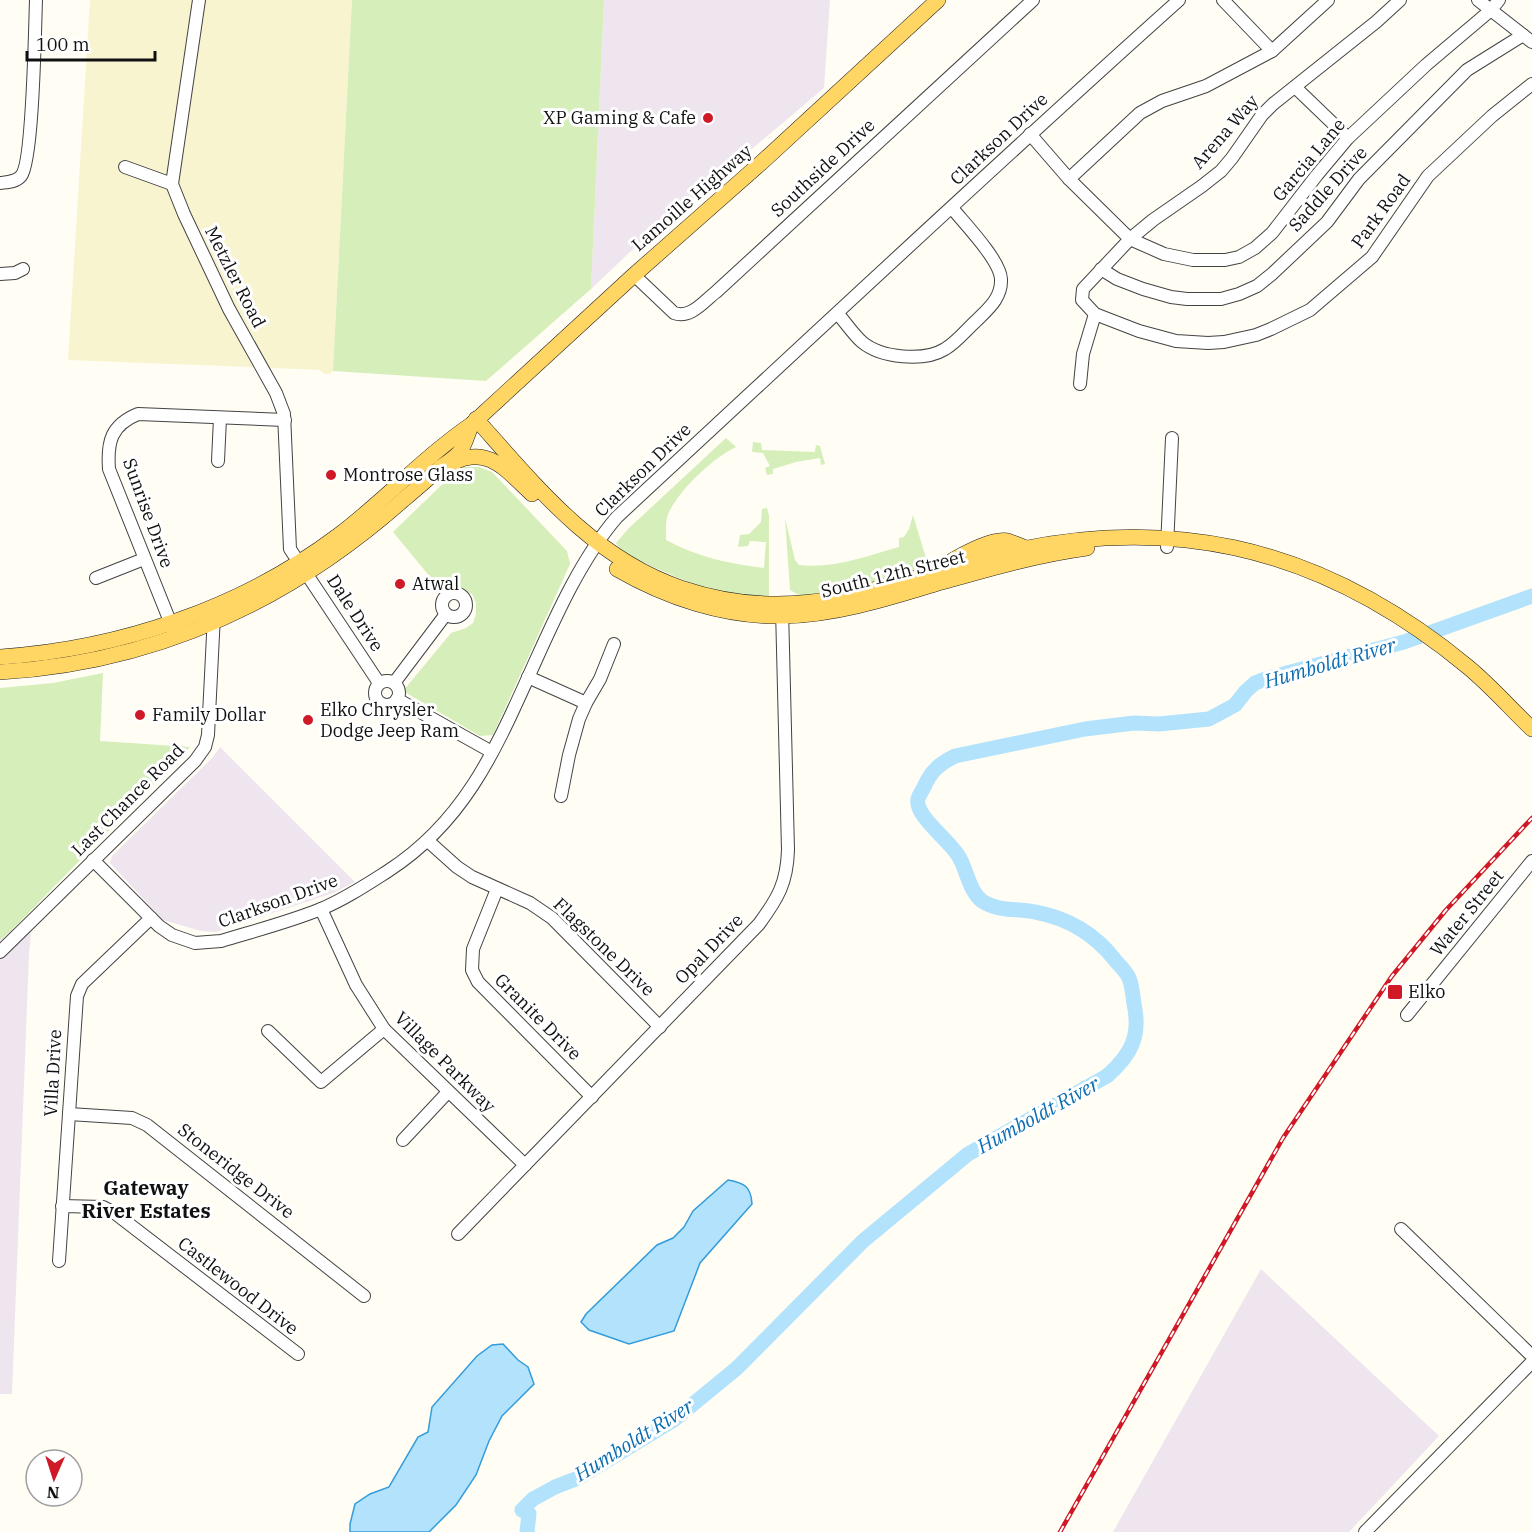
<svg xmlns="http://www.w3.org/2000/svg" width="1532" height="1532" font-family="'IBM Plex Serif',serif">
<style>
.industrial{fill:#eee5ef}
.farmland{fill:#f9f4d0}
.green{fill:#d6eeb9}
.water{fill:#b3e3fc;stroke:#339cda;stroke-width:1.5}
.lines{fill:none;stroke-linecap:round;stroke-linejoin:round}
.river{stroke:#b3e3fc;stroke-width:15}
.minor-casing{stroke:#434343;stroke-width:14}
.major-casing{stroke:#212121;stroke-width:16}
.minor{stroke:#fff;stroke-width:12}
.major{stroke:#ffd564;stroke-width:15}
.rail-casing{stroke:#d01927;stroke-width:4.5}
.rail{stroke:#fff;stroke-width:2;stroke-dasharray:7;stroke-linecap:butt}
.poi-dot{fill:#d01927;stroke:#fff;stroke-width:2}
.labels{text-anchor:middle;stroke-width:6;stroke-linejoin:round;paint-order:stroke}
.poi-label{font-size:18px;fill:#101010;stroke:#fff;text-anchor:start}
.street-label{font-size:18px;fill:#101010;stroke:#fff}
.water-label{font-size:20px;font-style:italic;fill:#0c6db0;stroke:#fff}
.neighbourhood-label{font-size:20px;font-weight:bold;fill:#101010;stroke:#fff}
</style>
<rect width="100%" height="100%" fill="#fffdf4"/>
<!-- industrial -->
<g class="industrial">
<polygon points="604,0 830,0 824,88 630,252 591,289"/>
<polygon points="220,747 355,882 333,893 216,932 201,931 163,920 110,863 112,856 213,757"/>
<polygon points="13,929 31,933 29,954 12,1394 0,1394 0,940"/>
<polygon points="1261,1269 1439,1436 1349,1532 1113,1532"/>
</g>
<!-- farmland -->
<polygon class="farmland" points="90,0 352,0 333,371 330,374 324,374 320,370 275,368 68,360"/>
<!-- green -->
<g class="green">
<polygon points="352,0 604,0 591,289 486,381 333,371"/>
<path d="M726,438L736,447C713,458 681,488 669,512C665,520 666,531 666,540C698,557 729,564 764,568L766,542L750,541L748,546L738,547L740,535L749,534L761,522L762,509L767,508L769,516V596C727,598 685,582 647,564C636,559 621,554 616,543L628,529Z"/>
<polygon points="753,442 761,443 762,450 815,452 816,445 820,446 825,464 821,465 820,458 796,462 773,469 773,474 767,475 765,468 770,466 763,453 752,452"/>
<polygon points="463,467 479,467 492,472 567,551 570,564 493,735 480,736 403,691 451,633 466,628 473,623 476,614 476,603 472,594 455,587 441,590 393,532 456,471"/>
<path d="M913,515L929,568L839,591L802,597L790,590L785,518L795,560L799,565C833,569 867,556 899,547V538L904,537L909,529Z"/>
<polygon points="103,673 100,741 190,747 13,929 0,940 0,688 53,683"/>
</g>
<!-- water -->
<g class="water">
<path d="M728,1180C745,1183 751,1187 752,1204L700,1263L674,1331L629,1344L589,1330L581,1322L586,1314L657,1245L673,1238L684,1227L693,1211Z"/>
<polygon points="503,1344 518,1360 528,1367 534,1384 502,1416 489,1441 476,1475 456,1505 429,1532 350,1532 350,1524 355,1504 370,1494 389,1487 418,1437 428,1432 432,1407 477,1356 492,1345"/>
</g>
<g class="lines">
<!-- river -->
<path class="river" d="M527,1532L529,1514L522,1510L533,1499L555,1487L578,1478L675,1419L737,1368L863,1241L968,1154L1107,1076C1131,1055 1141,1036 1134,1004C1133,996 1132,985 1129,978C1126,971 1119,965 1115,960C1094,933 1068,918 1035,912C1016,908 999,912 982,901C969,891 967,870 959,857C951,841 914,816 918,799C919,795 922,791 924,787C931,771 939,764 955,756L1085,729L1134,723L1159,724L1209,719L1235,705L1246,691L1255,683L1268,678L1404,642L1532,596"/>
<defs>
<g id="minor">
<polyline points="199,0 172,184 184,214 229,309 276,393 284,414 290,549 379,683"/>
<polyline points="1223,0 1272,51"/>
<polyline points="1400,0 1376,22 1273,104 1262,115 1232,158 1221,171 1202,186 1153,220 1130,239 1083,289 1082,300 1095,314 1139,331 1176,341 1208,343 1224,342 1256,335 1271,329 1310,310 1372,257 1428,176 1492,116 1532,84"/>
<polyline points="1478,0 1532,42"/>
<polyline points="1295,87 1348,138"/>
<polyline points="1030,134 1069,179 1130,239 1164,254 1193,260 1225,260 1239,257 1255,248 1272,233 1317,175 1348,138 1426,65 1491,10 1499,0"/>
<polyline points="125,167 172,184"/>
<polyline points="1069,179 1140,113 1162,101 1206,86 1272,51 1328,0"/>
<path d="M0,183C8,182 16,182 21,176C33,163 35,26 36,0"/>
<polyline points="1101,269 1117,279 1143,289 1171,297 1187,299 1221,299 1239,294 1257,286 1272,274 1327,222 1359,179 1467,70 1523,35"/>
<polyline points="0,274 15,273 23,269"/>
<path d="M634,275L674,313C691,319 704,301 716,292L1033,0"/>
<path d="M838,314C846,323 853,334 862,342C881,358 924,362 945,349C957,342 966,330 976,321C988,309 1002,298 1001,279C1000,260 965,224 952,208"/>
<polyline points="1080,384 1083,354 1095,314"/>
<polyline points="218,461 220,418"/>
<polyline points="1167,547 1172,438"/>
<polyline points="96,578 144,559"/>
<circle cx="454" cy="605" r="12"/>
<path d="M173,629L109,469C107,442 111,425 138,414L285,420"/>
<polyline points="528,677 586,703"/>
<circle cx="387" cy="693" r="12"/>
<polyline points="394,683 446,614"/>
<polyline points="397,699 492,752"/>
<polyline points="561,796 569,755 579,719 586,703 600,679 614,644"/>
<polyline points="428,841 457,867 472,877 530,903 552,918 660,1027"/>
<path d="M93,860L159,926L172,935L195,943L221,941C254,931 289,922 321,909C345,899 366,885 388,871C464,822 495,751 531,671C554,620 580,560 617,517C804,344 989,170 1179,0"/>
<polyline points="497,889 473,949 472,970 478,982 592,1097"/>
<polyline points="321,909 356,985 384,1029 525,1165"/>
<polyline points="0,952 195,761 205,747 208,735 214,615"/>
<polyline points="1407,1015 1532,861"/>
<polyline points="268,1031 321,1082 384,1029"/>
<polyline points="69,1114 132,1118 147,1125 364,1296"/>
<polyline points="403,1140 448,1092"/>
<polyline points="62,1206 103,1207 116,1214 298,1354"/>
<polyline points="1401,1229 1532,1356"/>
<path d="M458,1234L759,924C778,898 787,883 788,850L782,609"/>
<polyline points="59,1261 77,996 82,984 151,918"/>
<polyline points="1365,1532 1532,1362"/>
</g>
<g id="major">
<path d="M476,419C536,486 593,558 681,588C791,625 867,591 972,561C1159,508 1318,543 1468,667C1491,686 1511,709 1532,729"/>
<path d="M451,464C487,443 507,471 532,494"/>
<path d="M953,560C966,553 993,538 1008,541C1014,543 1020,546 1026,548"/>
<path d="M617,569C667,598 725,617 783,616C835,615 886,599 935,584C985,570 1035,555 1087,548"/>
<path d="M0,657C120,649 242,608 339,535C385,500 424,457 472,424L634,275L761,163L938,0"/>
<path d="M0,672C155,663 288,602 403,500C416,489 429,478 441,467C447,463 454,458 459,453C465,445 468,432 472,424"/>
</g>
</defs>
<!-- minor casing -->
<use href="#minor" class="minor-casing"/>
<!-- major casing -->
<use href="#major" class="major-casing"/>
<!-- minor -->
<use href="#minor" class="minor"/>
<!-- major -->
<use href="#major" class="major"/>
<defs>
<polyline id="rail" points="1060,1532 1283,1138 1392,976 1446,910 1532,818"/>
</defs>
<!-- rail casing -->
<use href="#rail" class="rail-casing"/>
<!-- rail -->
<use href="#rail" class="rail"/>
</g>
<!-- markers -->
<g class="poi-dot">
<circle cx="708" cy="118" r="6"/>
<circle cx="331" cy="475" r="6"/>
<circle cx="400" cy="584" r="6"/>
<circle cx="140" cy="715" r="6"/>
<circle cx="308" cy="720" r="6"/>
<rect x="1387" y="984" width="16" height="16" rx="3"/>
</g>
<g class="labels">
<!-- poi labels -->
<g class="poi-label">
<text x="696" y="124" text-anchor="end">XP Gaming &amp; Cafe</text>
<text x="343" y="481">Montrose Glass</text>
<text x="412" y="590">Atwal</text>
<text x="320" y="716">Elko Chrysler<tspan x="320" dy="21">Dodge Jeep Ram</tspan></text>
<text x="152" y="721">Family Dollar</text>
<text x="1408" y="998">Elko</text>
</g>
<!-- street labels -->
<g class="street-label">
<text transform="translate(1225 132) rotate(-49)" y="6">Arena Way</text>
<text transform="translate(999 139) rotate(-43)" y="6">Clarkson Drive</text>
<text transform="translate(1309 160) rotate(-50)" y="6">Garcia Lane</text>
<text transform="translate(823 168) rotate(-43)" y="6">Southside Drive</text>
<text transform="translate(1328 189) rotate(-48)" y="6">Saddle Drive</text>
<text transform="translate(692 198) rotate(-41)" y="6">Lamoille Highway</text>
<text transform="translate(1381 211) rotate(-54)" y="6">Park Road</text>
<text transform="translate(235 277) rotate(63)" y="6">Metzler Road</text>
<text transform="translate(643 470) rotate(-44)" y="6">Clarkson Drive</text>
<text transform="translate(148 513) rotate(70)" y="6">Sunrise Drive</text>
<text transform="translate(893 574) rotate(-14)" y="6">South 12th Street</text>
<text transform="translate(355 613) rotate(57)" y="6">Dale Drive</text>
<text transform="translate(128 800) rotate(-45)" y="6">Last Chance Road</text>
<text transform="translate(278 901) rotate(-20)" y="6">Clarkson Drive</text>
<text transform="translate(1467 913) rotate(-51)" y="6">Water Street</text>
<text transform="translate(604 947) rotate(44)" y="6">Flagstone Drive</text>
<text transform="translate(709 949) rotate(-46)" y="6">Opal Drive</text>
<text transform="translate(538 1017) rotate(45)" y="6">Granite Drive</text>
<text transform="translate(445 1062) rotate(45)" y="6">Village Parkway</text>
<text transform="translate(53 1073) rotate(-87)" y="6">Villa Drive</text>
<text transform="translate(236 1171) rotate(38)" y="6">Stoneridge Drive</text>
<text transform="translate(238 1286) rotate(38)" y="6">Castlewood Drive</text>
</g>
<!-- water labels -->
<g class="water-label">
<text transform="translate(1330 663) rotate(-16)" y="7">Humboldt River</text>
<text transform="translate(1038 1115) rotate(-29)" y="7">Humboldt River</text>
<text transform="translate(634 1440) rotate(-32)" y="7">Humboldt River</text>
</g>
<!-- neighbourhood labels -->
<g class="neighbourhood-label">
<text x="146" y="1195">Gateway<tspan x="146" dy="23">River Estates</tspan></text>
</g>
</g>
<!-- north arrow -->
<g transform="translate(54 1478) rotate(183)"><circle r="28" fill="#ffffff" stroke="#9f9f9f" stroke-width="1.5"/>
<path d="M0-4.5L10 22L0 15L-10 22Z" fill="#d01927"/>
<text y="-9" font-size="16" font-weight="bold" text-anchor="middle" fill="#101010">N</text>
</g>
<!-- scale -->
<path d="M27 51v9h128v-9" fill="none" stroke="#101010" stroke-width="3"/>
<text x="36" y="51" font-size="18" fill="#101010" stroke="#ffffff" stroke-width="4.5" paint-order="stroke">100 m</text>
</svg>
